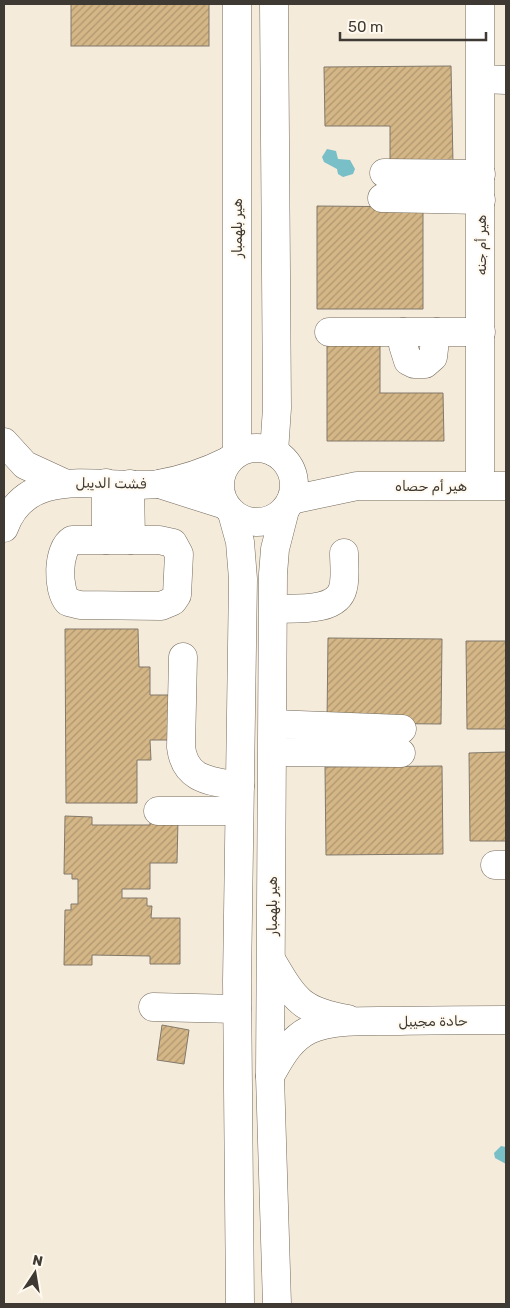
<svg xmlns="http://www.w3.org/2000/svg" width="510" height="1308" font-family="Rubik,'Noto Sans Arabic',sans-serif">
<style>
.water{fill:#78bfc7}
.building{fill:url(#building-hatch);stroke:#82796a}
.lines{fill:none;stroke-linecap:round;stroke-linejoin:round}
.minor-casing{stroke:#736a5c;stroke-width:29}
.minor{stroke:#fff;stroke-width:28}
.labels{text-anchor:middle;stroke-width:4;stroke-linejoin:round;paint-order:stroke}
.street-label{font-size:14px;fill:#3e3a33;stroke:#fff9ef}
</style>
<defs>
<pattern id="building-hatch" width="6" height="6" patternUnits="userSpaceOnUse" patternTransform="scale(1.25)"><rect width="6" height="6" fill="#d5b787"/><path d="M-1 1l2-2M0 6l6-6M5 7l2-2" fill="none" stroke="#ae966f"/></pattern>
</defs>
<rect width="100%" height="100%" fill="#f5ebdb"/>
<!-- water -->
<g class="water">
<polygon points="327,149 336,151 338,159 350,160 355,169 353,174 343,177 338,174 337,169 324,162 322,157"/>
<polygon points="501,1146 506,1147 506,1164 495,1158 494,1153"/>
</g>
<!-- building -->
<g class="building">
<rect x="71" y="4" width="138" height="42"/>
<polygon points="451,66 453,164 390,164 390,126 325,126 324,67"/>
<polygon points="317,206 423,207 423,309 317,309"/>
<polygon points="327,340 380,340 380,393 443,393 444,441 327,441"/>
<polygon points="65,629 138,629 139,667 150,667 150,695 170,695 170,740 150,740 151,760 137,760 137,803 66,803"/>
<polygon points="328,638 442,639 441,724 327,723"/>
<polygon points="466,641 506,641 506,729 467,729"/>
<polygon points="506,752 506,841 470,841 469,753"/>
<polygon points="442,766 443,854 326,855 325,767"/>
<polygon points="65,816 92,817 92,825 150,825 150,819 178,820 177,863 150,863 150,889 122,889 122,898 147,898 147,906 152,906 151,918 180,918 180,964 150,964 150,956 92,955 92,965 64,965 65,910 71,910 71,904 78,904 78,879 72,879 72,874 64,874"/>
<polygon points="162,1025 189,1030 184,1064 157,1060"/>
</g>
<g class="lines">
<defs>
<g id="minor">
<polyline points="482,79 506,80"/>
<polyline points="384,173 481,174"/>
<polyline points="382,198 481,200"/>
<polyline points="329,332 481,332"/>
<polyline points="403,332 403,345 408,361 414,364 425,364 433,357 436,332"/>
<polyline points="4,442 25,465 64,483"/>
<circle cx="257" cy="485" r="37"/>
<polyline points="274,452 277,408 274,4"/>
<polyline points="237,453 237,4"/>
<polyline points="106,483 106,540"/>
<polyline points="130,484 131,540"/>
<polyline points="159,484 225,505"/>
<polyline points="480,485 480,4"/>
<polyline points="291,500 357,486 506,486"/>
<polyline points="232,513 240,542 243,579 237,981 240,1304"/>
<path d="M4,528C28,461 106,491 158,484C182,480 206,472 228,461"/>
<path d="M72,540H159L173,543L179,554L177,595L173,601L161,606L80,605L68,602C57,590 57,549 72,540Z"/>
<path d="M274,609C294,608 337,613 343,588C346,577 344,564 344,553"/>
<path d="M183,657L181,747C185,781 211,781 240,786"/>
<polyline points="273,724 402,729"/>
<polyline points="273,752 401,753"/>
<polyline points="158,811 239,811"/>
<polyline points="495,865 506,865"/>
<path d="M272,961C295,1000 301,1011 348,1019"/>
<polyline points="153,1007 237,1009"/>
<path d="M270,1076C280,1059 289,1040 309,1030C332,1019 373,1021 399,1021C435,1020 471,1020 506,1020"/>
<polyline points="277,1304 270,1076 273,574 275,549 285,510"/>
</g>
</defs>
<!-- minor casing -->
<use href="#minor" class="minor-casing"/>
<!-- minor -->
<use href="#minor" class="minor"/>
</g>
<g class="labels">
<!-- street labels -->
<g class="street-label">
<text transform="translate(237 228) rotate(-90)" y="5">هير بلهمبار</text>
<text transform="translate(481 245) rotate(-90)" y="5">هير أم جنه</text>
<text transform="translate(111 483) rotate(1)" y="5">فشت الديبل</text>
<text x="431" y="491">هير أم حصاه</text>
<text transform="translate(272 906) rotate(-90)" y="5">هير بلهمبار</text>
<text transform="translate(433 1021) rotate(-1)" y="5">حادة مجيبل</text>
</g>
</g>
<!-- border -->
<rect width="510" height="1308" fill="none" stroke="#3e3a33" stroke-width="10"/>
<!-- north arrow -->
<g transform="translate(35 1273) rotate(12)" stroke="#fff9ef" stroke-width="4" paint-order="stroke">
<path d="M0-4L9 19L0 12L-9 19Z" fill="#3e3a33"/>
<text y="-8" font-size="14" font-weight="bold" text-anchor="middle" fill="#3e3a33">N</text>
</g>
<!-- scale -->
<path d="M340 32v8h146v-8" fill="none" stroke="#3e3a33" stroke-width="2.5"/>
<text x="348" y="32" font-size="15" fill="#3e3a33" stroke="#fff9ef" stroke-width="4" paint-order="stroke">50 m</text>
</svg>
